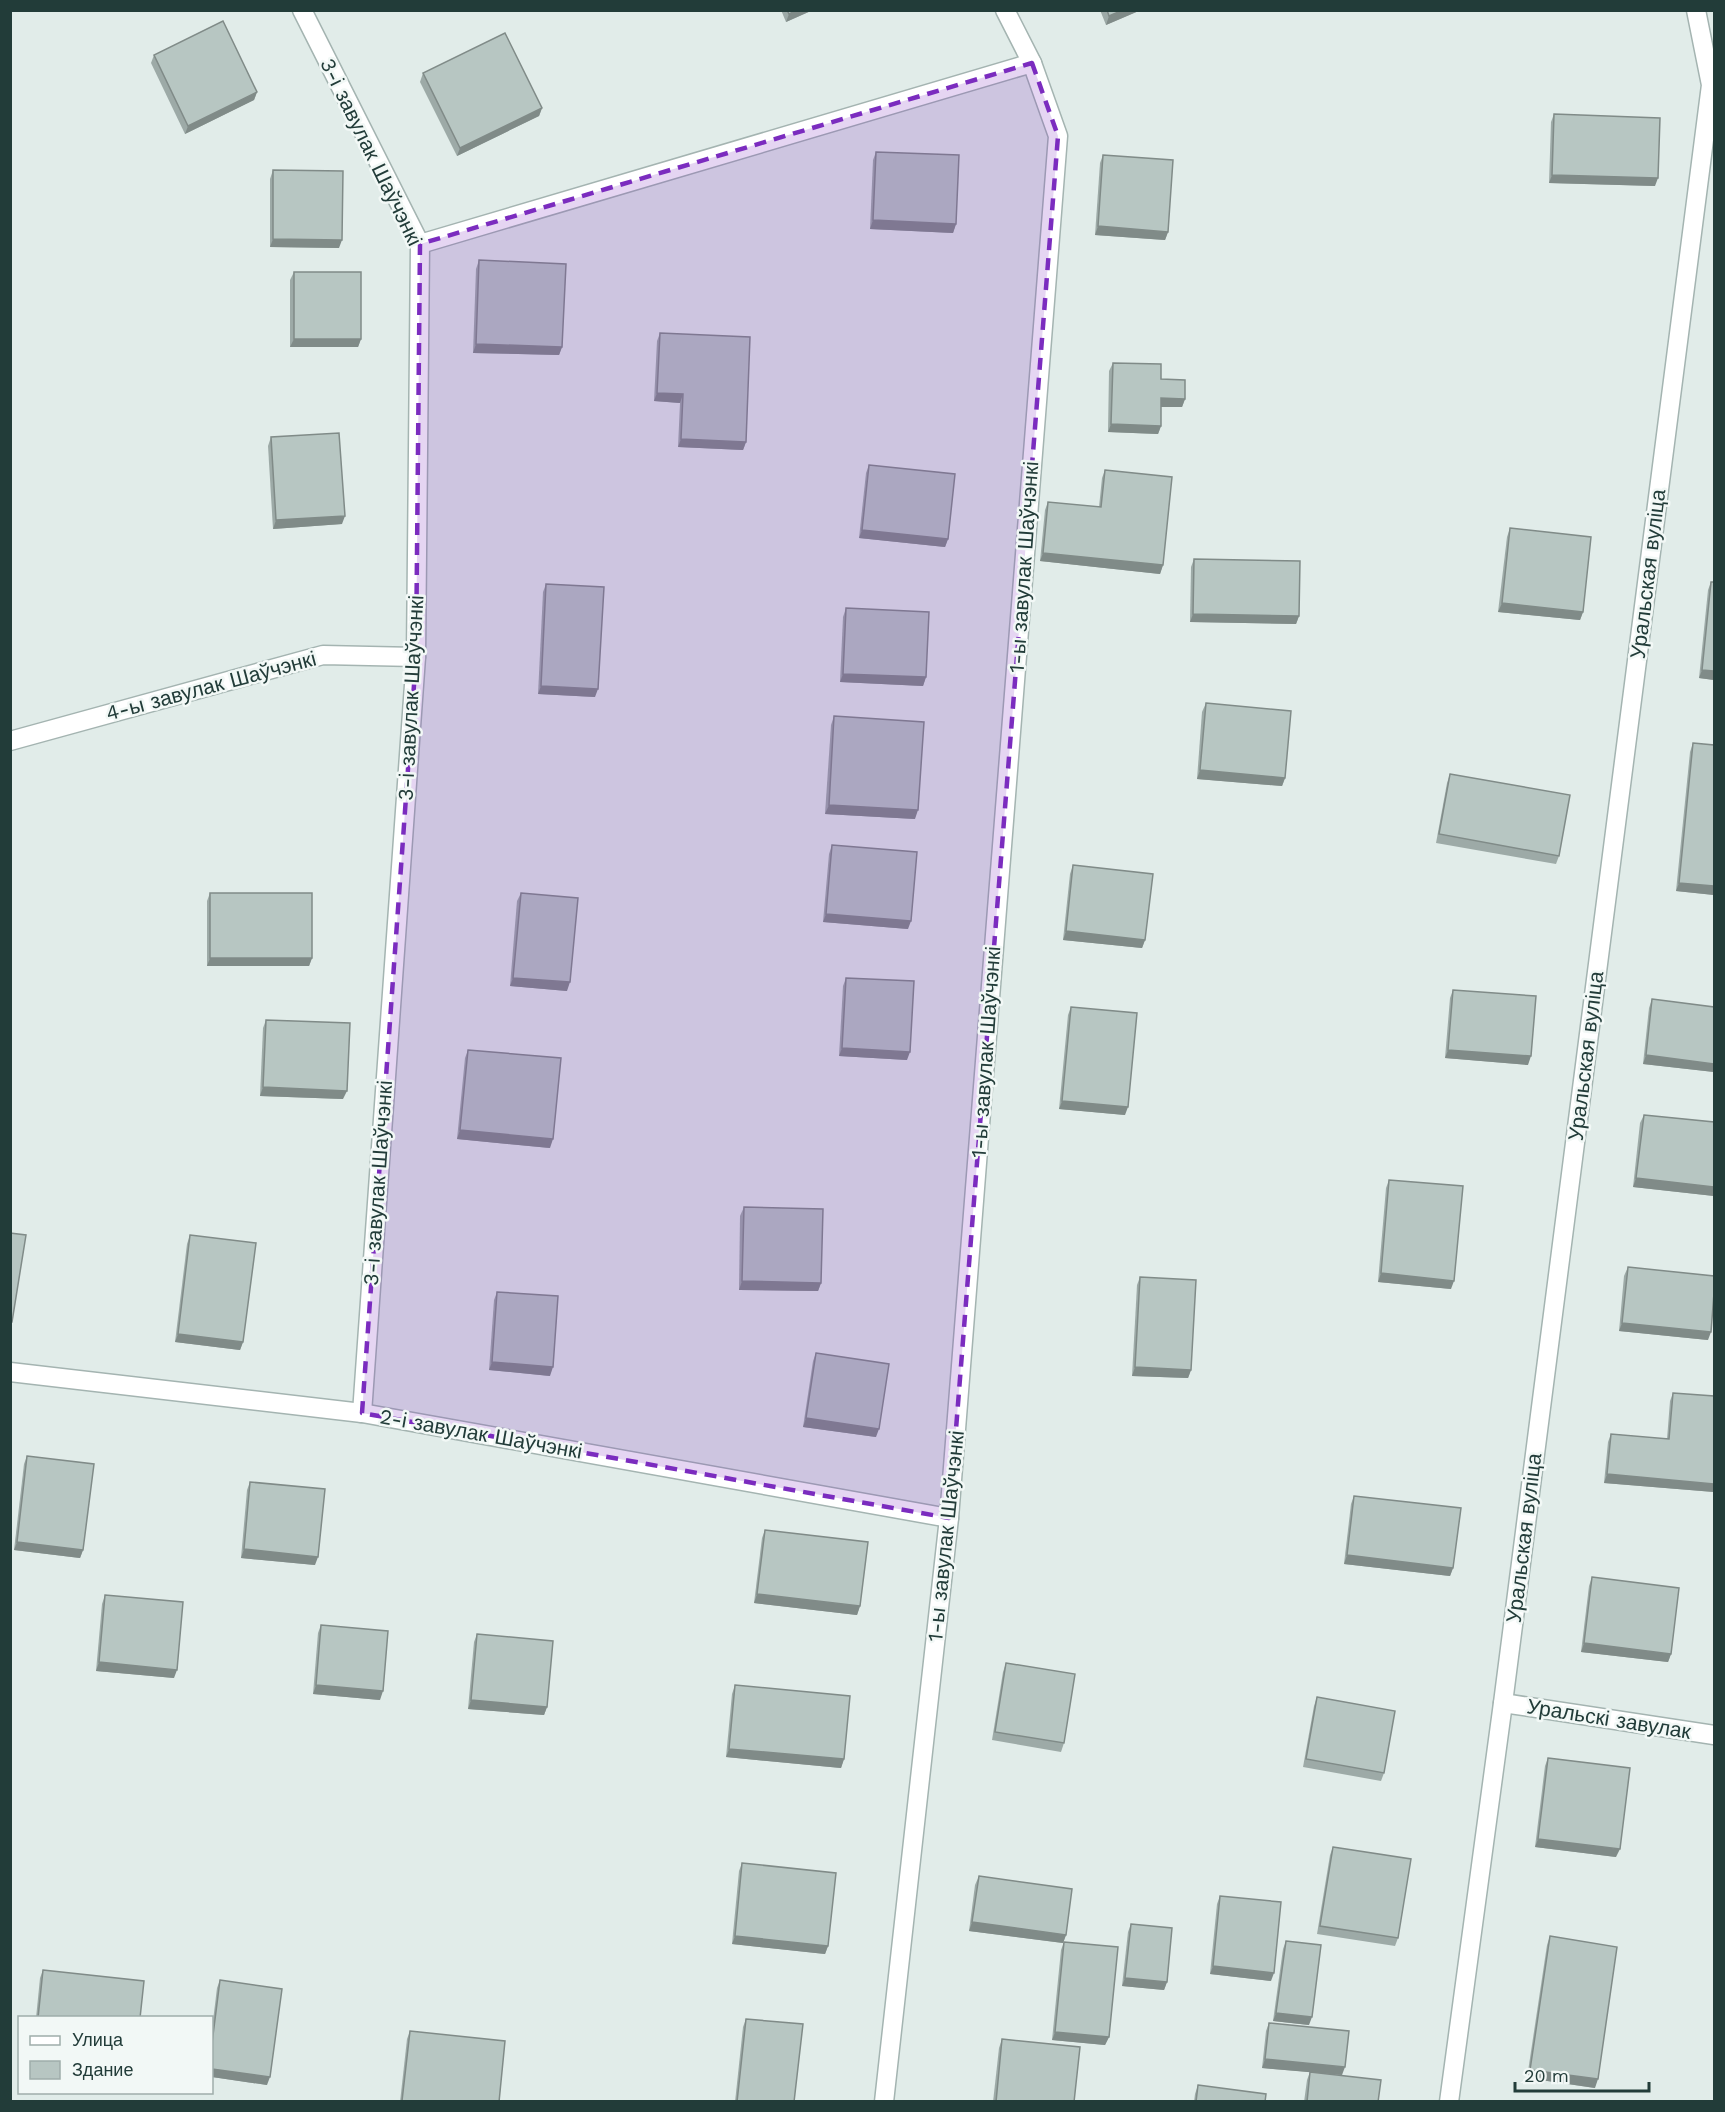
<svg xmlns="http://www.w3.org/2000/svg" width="1725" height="2112" font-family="'Work Sans',sans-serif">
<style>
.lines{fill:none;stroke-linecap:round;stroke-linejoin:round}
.minor-casing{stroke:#a4b4b1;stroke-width:21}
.minor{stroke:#fff;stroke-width:18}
.wall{fill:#9daaa7}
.shaded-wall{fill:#808b88}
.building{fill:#b7c6c2;stroke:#808b88;stroke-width:1.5}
.marked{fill:#7b2cbf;fill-opacity:0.2;stroke:#7b2cbf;stroke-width:4.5;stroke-dasharray:12 8;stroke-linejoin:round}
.labels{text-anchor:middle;stroke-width:5;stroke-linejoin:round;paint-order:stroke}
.street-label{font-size:21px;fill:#223c39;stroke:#f2f8f6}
</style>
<rect width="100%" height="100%" fill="#e1ece9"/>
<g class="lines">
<defs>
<g id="minor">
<polyline points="302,10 420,244 416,657 362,1413"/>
<polyline points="420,244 1032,63"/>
<polyline points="10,741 323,655 416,657"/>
<polyline points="10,1372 362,1413 949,1518"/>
<polyline points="1503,1703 1714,1735"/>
<polyline points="884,2102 949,1518 1058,136 1032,63 1005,10"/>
<polyline points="1449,2102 1503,1703 1711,85 1696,10"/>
</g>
</defs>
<!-- minor casing -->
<use href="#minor" class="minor-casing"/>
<!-- minor -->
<use href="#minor" class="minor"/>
</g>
<!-- wall -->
<g class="wall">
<polygon points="781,10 813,10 786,22"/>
<polygon points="1100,10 1141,10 1106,25"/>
<polygon points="154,55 257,92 254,100 185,134 151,63"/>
<polygon points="423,73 542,108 539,116 457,156 420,82"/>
<polygon points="1554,114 1655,186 1549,183 1551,122"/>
<polygon points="876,152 956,224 953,233 870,229 873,160"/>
<polygon points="1103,155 1168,232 1165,240 1095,235 1100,163"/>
<polygon points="273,170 339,248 270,247 270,179"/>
<polygon points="479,260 562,347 559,355 473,353 476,269"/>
<polygon points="294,272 361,339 358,347 290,347 290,280"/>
<polygon points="660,333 746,442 743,450 678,447 680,403 654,401 657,341"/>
<polygon points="1113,363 1161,379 1185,399 1182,407 1161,407 1161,426 1158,434 1108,432 1109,371"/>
<polygon points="271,437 342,524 273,529 268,446"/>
<polygon points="869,465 948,539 945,547 859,538 866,473"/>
<polygon points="1105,470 1163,565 1160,574 1040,561 1045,510 1048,502 1099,507 1102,478"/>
<polygon points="1510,528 1583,612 1580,620 1498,612 1507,537"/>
<polygon points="1194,559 1299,616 1296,624 1190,622 1191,567"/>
<polygon points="1711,582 1714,582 1714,680 1699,678 1708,590"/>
<polygon points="546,584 595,697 538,694 543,592"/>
<polygon points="846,608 926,677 923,686 840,682 843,617"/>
<polygon points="1206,703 1285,778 1282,786 1197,779 1202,712"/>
<polygon points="834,716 915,819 825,814 831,725"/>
<polygon points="1693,743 1714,745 1714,895 1676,891 1690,752"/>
<polygon points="1450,774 1559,856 1556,864 1436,843 1447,783"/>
<polygon points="832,845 908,929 823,922 829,854"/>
<polygon points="1073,865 1145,940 1142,948 1063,940 1070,874"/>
<polygon points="210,893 312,958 309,966 207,966 207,901"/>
<polygon points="521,893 567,991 510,986 517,901"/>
<polygon points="846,978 907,1060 839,1056 843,986"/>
<polygon points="1453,990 1528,1065 1445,1058 1450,998"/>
<polygon points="1652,999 1714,1007 1714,1072 1643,1064 1649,1008"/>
<polygon points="1071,1007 1125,1115 1059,1109 1068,1015"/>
<polygon points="266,1020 343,1099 260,1096 263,1028"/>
<polygon points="468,1050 550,1148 457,1139 465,1058"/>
<polygon points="1644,1115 1714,1122 1714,1196 1633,1187 1640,1123"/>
<polygon points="1389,1180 1451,1289 1378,1282 1386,1188"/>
<polygon points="744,1207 821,1283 818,1291 739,1290 740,1216"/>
<polygon points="190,1235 243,1342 240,1350 175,1342 187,1244"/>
<polygon points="1628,1267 1708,1340 1619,1331 1624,1276"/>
<polygon points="1140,1277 1191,1370 1188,1378 1132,1376 1137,1285"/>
<polygon points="497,1292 550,1376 489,1370 494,1300"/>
<polygon points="816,1353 876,1437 803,1427 813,1361"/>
<polygon points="1673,1393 1714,1492 1604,1483 1608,1442 1611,1434 1667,1439 1670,1401"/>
<polygon points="27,1456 83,1550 80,1558 14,1550 24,1464"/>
<polygon points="250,1482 315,1565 241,1558 247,1490"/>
<polygon points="1354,1496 1453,1568 1450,1576 1344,1564 1351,1504"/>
<polygon points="765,1530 860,1606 857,1615 754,1603 762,1538"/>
<polygon points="1592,1577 1671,1654 1668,1662 1581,1652 1589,1586"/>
<polygon points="105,1595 174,1678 96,1671 102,1604"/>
<polygon points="321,1625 380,1700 313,1694 318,1633"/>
<polygon points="477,1634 547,1707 544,1715 468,1709 474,1642"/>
<polygon points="1006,1663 1064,1743 1061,1752 992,1740 1003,1672"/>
<polygon points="735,1685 844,1759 841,1768 726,1757 732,1694"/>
<polygon points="1317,1697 1384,1773 1381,1781 1303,1767 1314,1706"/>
<polygon points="1548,1758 1616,1857 1535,1847 1545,1766"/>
<polygon points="1333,1847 1398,1938 1395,1946 1317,1934 1330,1855"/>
<polygon points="742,1863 828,1946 825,1954 732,1944 739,1871"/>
<polygon points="979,1876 1066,1935 1063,1943 969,1931 975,1885"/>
<polygon points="1220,1896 1271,1981 1210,1974 1217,1904"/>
<polygon points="1131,1924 1167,1982 1164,1990 1122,1986 1128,1932"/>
<polygon points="1550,1936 1595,2088 1527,2078 1547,1945"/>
<polygon points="1286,1941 1309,2025 1273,2021 1283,1949"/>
<polygon points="1064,1942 1109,2037 1105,2045 1052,2040 1061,1950"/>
<polygon points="43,1970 140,2018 36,2018 40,1978"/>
<polygon points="220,1980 267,2085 212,2077 212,2029 217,1988"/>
<polygon points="746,2019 794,2102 735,2102 743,2027"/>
<polygon points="1269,2023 1342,2075 1320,2073 1378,2102 1304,2102 1307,2080 1310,2072 1262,2068 1266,2031"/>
<polygon points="410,2031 499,2102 400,2102 407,2039"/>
<polygon points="1002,2039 1074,2102 993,2102 999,2048"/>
<polygon points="1198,2085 1265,2102 1194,2102 1195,2094"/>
</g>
<!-- shaded-wall -->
<g class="shaded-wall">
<polygon points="797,10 813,10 786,22 789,14"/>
<polygon points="1123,10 1141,10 1106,25 1109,16"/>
<polygon points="257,92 254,100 185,134 188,126"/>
<polygon points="542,108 539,116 457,156 460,148"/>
<polygon points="1552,175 1658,178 1655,186 1549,183"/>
<polygon points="873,220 956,224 953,233 870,229"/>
<polygon points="1098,226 1168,232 1165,240 1095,235"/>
<polygon points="273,239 342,240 339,248 270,247"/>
<polygon points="294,339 361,339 358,347 290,347"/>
<polygon points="476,344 562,347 559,355 473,353"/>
<polygon points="657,393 683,394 680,403 654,401"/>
<polygon points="1161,398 1185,399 1182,407 1158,407"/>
<polygon points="1111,424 1161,426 1158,434 1108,432"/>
<polygon points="681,439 746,442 743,450 678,447"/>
<polygon points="345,516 342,524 273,529 276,520"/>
<polygon points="862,530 948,539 945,547 859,538"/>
<polygon points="1043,553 1163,565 1160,574 1040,561"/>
<polygon points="1502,603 1583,612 1580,620 1498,612"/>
<polygon points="1193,614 1299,616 1296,624 1190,622"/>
<polygon points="1702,670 1714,671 1714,680 1699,678"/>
<polygon points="843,674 926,677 923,686 840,682"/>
<polygon points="541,686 598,689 595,697 538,694"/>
<polygon points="1200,770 1285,778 1282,786 1197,779"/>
<polygon points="829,805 918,810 915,819 825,814"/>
<polygon points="1679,883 1714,886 1714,895 1676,891"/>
<polygon points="826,914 911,921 908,929 823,922"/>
<polygon points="1066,931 1145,940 1142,948 1063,940"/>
<polygon points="210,958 312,958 309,966 207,966"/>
<polygon points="513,978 570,982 567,991 510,986"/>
<polygon points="842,1048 910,1052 907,1060 839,1056"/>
<polygon points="1448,1050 1531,1056 1528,1065 1445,1058"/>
<polygon points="1646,1055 1714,1064 1714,1072 1643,1064"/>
<polygon points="263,1087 347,1091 343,1099 260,1096"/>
<polygon points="1062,1101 1128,1107 1125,1115 1059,1109"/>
<polygon points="460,1130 553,1139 550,1148 457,1139"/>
<polygon points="1636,1178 1714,1187 1714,1196 1633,1187"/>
<polygon points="1381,1273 1454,1281 1451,1289 1378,1282"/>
<polygon points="742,1281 821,1283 818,1291 739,1290"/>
<polygon points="1622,1323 1711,1332 1708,1340 1619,1331"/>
<polygon points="178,1334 243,1342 240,1350 175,1342"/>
<polygon points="492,1362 553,1367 550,1376 489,1370"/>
<polygon points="1135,1367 1191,1370 1188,1378 1132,1376"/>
<polygon points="806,1418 879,1429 876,1437 803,1427"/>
<polygon points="1607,1474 1714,1484 1714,1492 1604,1483"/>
<polygon points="17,1542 83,1550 80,1558 14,1550"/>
<polygon points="244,1549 318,1557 315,1565 241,1558"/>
<polygon points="1347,1555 1453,1568 1450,1576 1344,1564"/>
<polygon points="757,1594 860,1606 857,1615 754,1603"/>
<polygon points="1584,1643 1671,1654 1668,1662 1581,1652"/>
<polygon points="99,1662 177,1670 174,1678 96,1671"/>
<polygon points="316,1685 383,1691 380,1700 313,1694"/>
<polygon points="471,1700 547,1707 544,1715 468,1709"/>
<polygon points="729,1749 844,1759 841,1768 726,1757"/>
<polygon points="1538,1839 1620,1849 1616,1857 1535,1847"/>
<polygon points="972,1922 1066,1935 1063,1943 969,1931"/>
<polygon points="735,1936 828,1946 825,1954 732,1944"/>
<polygon points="1213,1966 1274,1973 1271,1981 1210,1974"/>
<polygon points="1125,1978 1167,1982 1164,1990 1122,1986"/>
<polygon points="1276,2013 1312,2017 1309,2025 1273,2021"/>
<polygon points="1055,2032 1109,2037 1105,2045 1052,2040"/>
<polygon points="1265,2059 1345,2067 1342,2075 1262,2068"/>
<polygon points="212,2069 270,2077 267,2085 212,2077"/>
<polygon points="1530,2070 1598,2079 1595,2088 1527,2078"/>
</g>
<!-- building -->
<g class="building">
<polygon points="787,10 797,10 789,14"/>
<polygon points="1107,10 1123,10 1109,16"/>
<polygon points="223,21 257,92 188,126 154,55"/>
<polygon points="505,33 542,108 460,148 423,73"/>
<polygon points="1554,114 1660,118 1658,178 1552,175"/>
<polygon points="876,152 959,155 956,224 873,220"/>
<polygon points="1103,155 1173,160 1168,232 1098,226"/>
<polygon points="273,170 343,171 342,240 273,239"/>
<polygon points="479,260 566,264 562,347 476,344"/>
<rect x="294" y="272" width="67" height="67"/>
<polygon points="660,333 750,337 746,442 681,439 683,394 657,393"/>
<polygon points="1113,363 1161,364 1161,379 1185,380 1185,399 1161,398 1161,426 1111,424"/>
<polygon points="339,433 345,516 276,520 271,437"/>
<polygon points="869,465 955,474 948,539 862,530"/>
<polygon points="1105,470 1172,477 1163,565 1043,553 1048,502 1101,507"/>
<polygon points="1510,528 1591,537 1583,612 1502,603"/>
<polygon points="1194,559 1300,561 1299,616 1193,614"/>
<polygon points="1711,582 1714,582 1714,671 1702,670"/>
<polygon points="546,584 604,587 598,689 541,686"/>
<polygon points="846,608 929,612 926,677 843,674"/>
<polygon points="1206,703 1291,711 1285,778 1200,770"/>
<polygon points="834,716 924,722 918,810 829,805"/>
<polygon points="1693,743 1714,745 1714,886 1679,883"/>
<polygon points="1450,774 1570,795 1559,856 1439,834"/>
<polygon points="832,845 917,852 911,921 826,914"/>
<polygon points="1073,865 1153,874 1145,940 1066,931"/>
<rect x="210" y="893" width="102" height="65"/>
<polygon points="521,893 578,898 570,982 513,978"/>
<polygon points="846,978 914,981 910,1052 842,1048"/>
<polygon points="1453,990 1536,996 1531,1056 1448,1050"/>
<polygon points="1652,999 1714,1007 1714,1064 1646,1055"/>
<polygon points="1071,1007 1137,1013 1128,1107 1062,1101"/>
<polygon points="266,1020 350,1023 347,1091 263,1087"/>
<polygon points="468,1050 561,1058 553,1139 460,1130"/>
<polygon points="1644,1115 1714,1122 1714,1187 1636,1178"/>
<polygon points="1389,1180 1463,1186 1454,1281 1381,1273"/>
<polygon points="744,1207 823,1209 821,1283 742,1281"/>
<polygon points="10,1233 26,1235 12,1322 10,1322"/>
<polygon points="190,1235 256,1243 243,1342 178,1334"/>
<polygon points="1628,1267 1714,1276 1714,1293 1711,1332 1622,1323"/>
<polygon points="1140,1277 1196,1280 1191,1370 1135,1367"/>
<polygon points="497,1292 558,1296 553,1367 492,1362"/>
<polygon points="816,1353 889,1364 879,1429 806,1418"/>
<polygon points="1673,1393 1714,1396 1714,1484 1607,1474 1611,1434 1669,1439"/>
<polygon points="27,1456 94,1464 83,1550 17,1542"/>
<polygon points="250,1482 325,1489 318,1557 244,1549"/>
<polygon points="1354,1496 1461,1508 1453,1568 1347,1555"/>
<polygon points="765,1530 868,1542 860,1606 757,1594"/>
<polygon points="1592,1577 1679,1588 1671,1654 1584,1643"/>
<polygon points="105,1595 183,1602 177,1670 99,1662"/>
<polygon points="321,1625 388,1631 383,1691 316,1685"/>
<polygon points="477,1634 553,1641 547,1707 471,1700"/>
<polygon points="1006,1663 1075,1674 1064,1743 995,1732"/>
<polygon points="735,1685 850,1696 844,1759 729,1749"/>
<polygon points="1317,1697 1395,1711 1384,1773 1306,1759"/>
<polygon points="1548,1758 1630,1768 1620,1849 1538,1839"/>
<polygon points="1333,1847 1411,1859 1398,1938 1320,1926"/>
<polygon points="742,1863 836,1873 828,1946 735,1936"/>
<polygon points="979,1876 1072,1889 1066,1935 972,1922"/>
<polygon points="1220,1896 1281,1902 1274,1973 1213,1966"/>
<polygon points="1131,1924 1172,1928 1167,1982 1125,1978"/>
<polygon points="1550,1936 1617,1947 1598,2079 1530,2070"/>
<polygon points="1286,1941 1321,1945 1312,2017 1276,2013"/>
<polygon points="1064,1942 1118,1947 1109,2037 1055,2032"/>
<polygon points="43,1970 144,1981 140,2018 38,2018"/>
<polygon points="220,1980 282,1989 270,2077 212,2069 212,2043"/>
<polygon points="746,2019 803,2024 794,2102 737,2102"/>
<polygon points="1269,2023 1349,2031 1345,2067 1265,2059"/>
<polygon points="410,2031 505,2041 499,2102 409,2102 402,2101"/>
<polygon points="1002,2039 1080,2047 1074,2102 996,2102"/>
<polygon points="1310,2072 1381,2080 1378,2102 1307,2102"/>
<polygon points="1198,2085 1266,2094 1265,2102 1196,2102"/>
</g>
<!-- marked area -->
<path class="marked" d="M1032,63L1058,136L949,1518L362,1413L416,657L420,244Z"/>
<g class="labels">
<!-- street labels -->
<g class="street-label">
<text transform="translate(371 152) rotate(64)" y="7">3-і завулак Шаўчэнкі</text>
<text transform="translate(1024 567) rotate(-86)" y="7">1-ы завулак Шаўчэнкі</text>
<text transform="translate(1648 574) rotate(-83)" y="7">Уральская вуліца</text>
<text transform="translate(211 686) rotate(-15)" y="7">4-ы завулак Шаўчэнкі</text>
<text transform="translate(411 698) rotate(-87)" y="7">3-і завулак Шаўчэнкі</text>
<text transform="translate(986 1052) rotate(-86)" y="7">1-ы завулак Шаўчэнкі</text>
<text transform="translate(1586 1056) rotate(-83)" y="7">Уральская вуліца</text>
<text transform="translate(378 1183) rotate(-86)" y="7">3-і завулак Шаўчэнкі</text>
<text transform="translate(481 1434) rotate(10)" y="7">2-і завулак Шаўчэнкі</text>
<text transform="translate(946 1536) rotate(-84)" y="7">1-ы завулак Шаўчэнкі</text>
<text transform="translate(1524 1538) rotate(-83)" y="7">Уральская вуліца</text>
<text transform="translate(1609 1719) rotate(9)" y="7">Уральскі завулак</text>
</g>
</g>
<!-- border -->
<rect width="1725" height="2112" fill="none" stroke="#223c39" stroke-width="24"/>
<!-- legend -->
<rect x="18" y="2016" width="195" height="78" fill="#f2f8f6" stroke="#9fadaa" stroke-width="1.5"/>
<rect x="30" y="2036" width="30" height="9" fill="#ffffff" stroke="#9fadaa" stroke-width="1.5"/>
<text x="72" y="2046" font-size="18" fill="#223c39">Улица</text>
<rect x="30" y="2061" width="30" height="18" fill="#b7c6c2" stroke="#9fadaa" stroke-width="1.5"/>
<text x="72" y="2076" font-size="18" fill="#223c39">Здание</text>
<!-- scale -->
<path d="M1515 2082v9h134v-9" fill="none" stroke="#223c39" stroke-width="3"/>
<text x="1524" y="2082" font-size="18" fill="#223c39" stroke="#f2f8f6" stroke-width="4.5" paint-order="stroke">20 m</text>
</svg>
